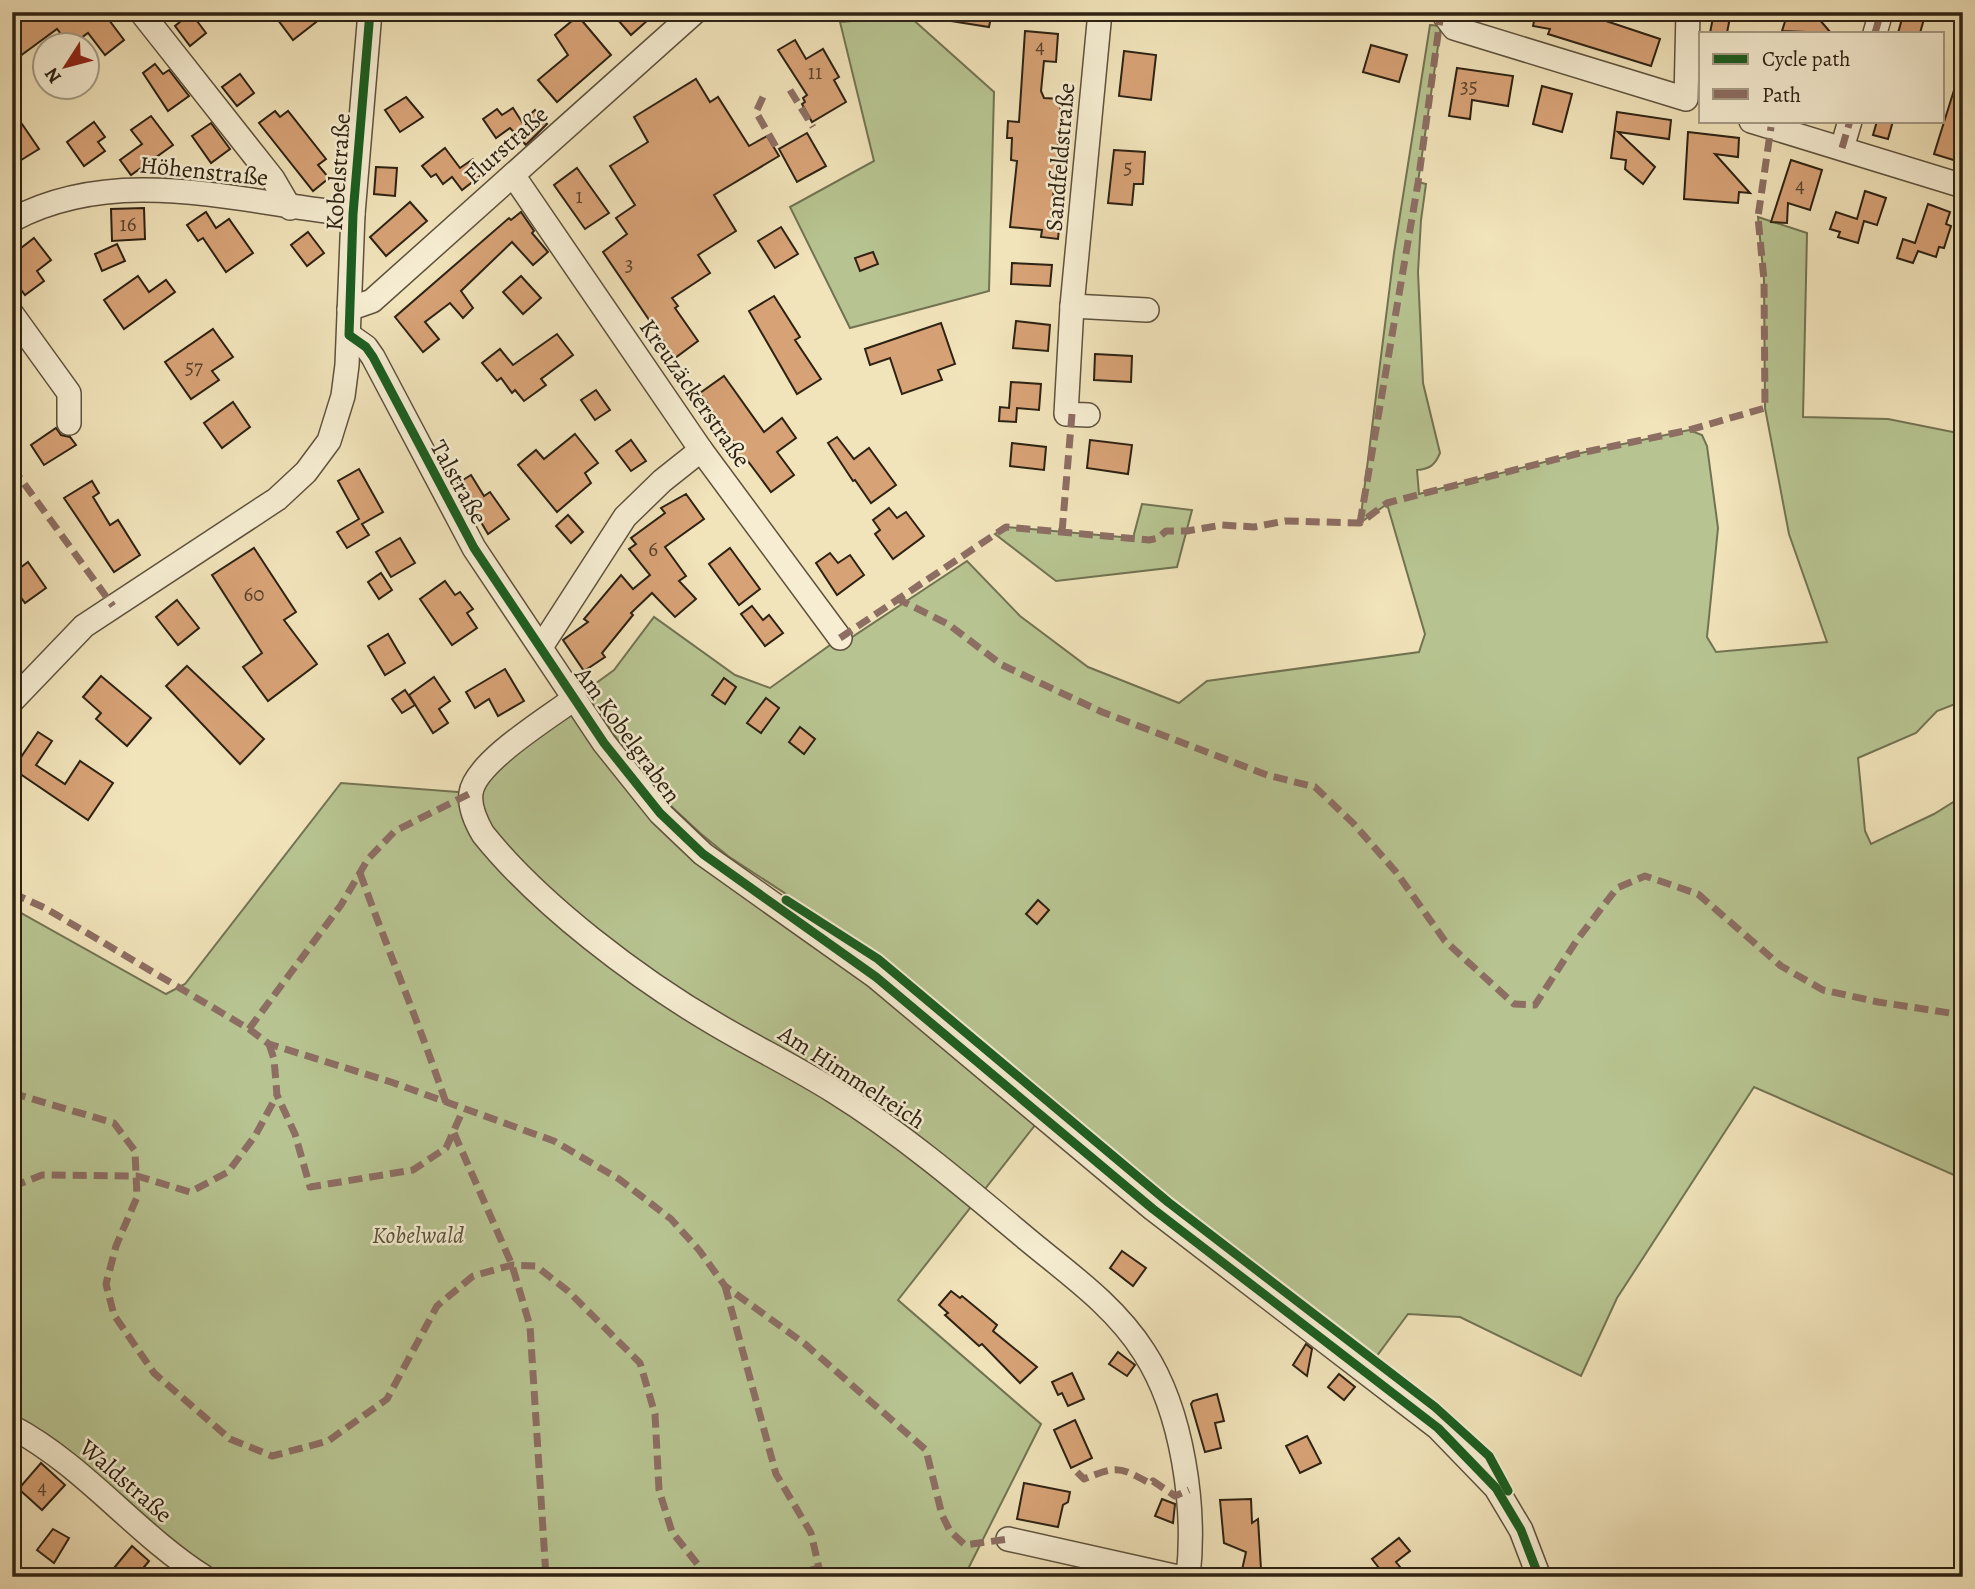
<svg xmlns="http://www.w3.org/2000/svg" width="1975" height="1589" font-family="Alegreya,serif">
<style>
.green{fill:#b7c491;stroke:#727352;stroke-width:2}
.building{fill:#d7a276;stroke:#2d2213;stroke-width:2}
.lines{fill:none;stroke-linecap:round;stroke-linejoin:round}
.minor-casing{stroke:#5e523d;stroke-width:26}
.minor{stroke:#f6edd2;stroke-width:23}
.quiet{stroke:#8d6e63;stroke-width:7;stroke-dasharray:14 7;stroke-linecap:butt}
.cycleway-casing{stroke:#f6edd2;stroke-width:13}
.cycleway{stroke:#1b5e20;stroke-width:9}
.labels{text-anchor:middle;stroke-width:5;stroke-linejoin:round;paint-order:stroke}
.number-label{font-size:21px;fill:#58422c}
.street-label{font-size:24px;fill:#2d2213;stroke:#f6edd2}
.park-label{font-size:24px;font-style:italic;fill:#565339;stroke:#f6edd2}
</style>
<rect width="100%" height="100%" fill="#f1e3ba"/>
<filter id="stains"><feTurbulence type="fractalNoise" baseFrequency=".00286" numOctaves="4"/><feColorMatrix values="0 0 0 0 .2 0 0 0 0 .09 0 0 0 0 .02 0 0 0 .5 -.17"/></filter>
<radialGradient id="worn" r=".72"><stop offset=".6" stop-color="#630" stop-opacity="0"/><stop offset="1" stop-color="#630" stop-opacity=".3"/></radialGradient>
<!-- green -->
<g class="green">
<polygon points="909,16 994,92 989,291 850,328 790,207 874,161 840,22"/>
<path d="M1430,25L1441,26L1418,182L1426,184L1421,220L1418,272L1423,383L1440,453C1435,465 1430,469 1417,470L1419,494L1576,454L1689,430L1702,435L1707,446L1718,528L1707,637L1716,652L1827,642L1789,534L1765,408L1764,280L1758,217L1807,233L1803,417L1888,419L1963,434V701L1937,711L1916,733L1858,758L1865,831L1871,844L1934,814L1963,796V1179L1754,1087L1617,1298L1581,1376L1460,1317L1408,1314L1376,1357L1171,1200L873,951L728,856L700,833L673,808L636,766L584,692L614,670L654,617L735,675L770,688L840,638L846,641L967,561L1020,616L1088,667L1179,703L1207,681L1419,652L1425,634L1387,504L1360,523L1394,253Z"/>
<polygon points="1142,504 1192,510 1177,567 1056,581 995,534 1006,527 1133,538"/>
<polygon points="575,698 660,813 1043,1115 898,1300 1041,1424 964,1577 204,1577 12,1427 12,908 166,994 185,984 341,783 471,793"/>
</g>
<!-- building -->
<g class="building">
<polygon points="12,12 103,12 124,40 105,55 88,33 70,46 57,29 12,62"/>
<polygon points="272,12 329,12 293,40"/>
<polygon points="611,12 657,12 631,35"/>
<polygon points="944,12 992,12 989,27 944,20"/>
<polygon points="1536,12 1579,12 1660,39 1651,66 1548,34 1550,29 1533,26"/>
<polygon points="1714,12 1731,12 1727,33 1710,33"/>
<polygon points="1788,12 1813,12 1831,33 1782,31"/>
<polygon points="1904,12 1926,12 1920,33 1898,33"/>
<polygon points="191,13 206,33 190,46 175,26"/>
<polygon points="578,16 611,55 557,102 538,80 568,55 555,35"/>
<polygon points="1025,31 1058,34 1056,62 1044,61 1041,91 1044,98 1061,99 1058,148 1063,149 1060,188 1054,188 1051,218 1060,219 1058,239 1041,237 1042,230 1010,227 1017,161 1011,160 1012,138 1007,138 1008,121 1019,122"/>
<polygon points="795,40 806,59 823,49 839,77 834,80 846,102 812,122 802,104 805,102 803,98 807,95 778,50"/>
<polygon points="1371,45 1407,55 1399,82 1363,72"/>
<polygon points="1124,51 1156,55 1151,100 1119,96"/>
<polygon points="155,64 163,74 169,70 189,96 168,111 143,73"/>
<polygon points="1457,68 1513,76 1508,106 1472,100 1470,119 1449,116"/>
<polygon points="1960,71 1963,72 1963,163 1934,154"/>
<polygon points="240,74 254,93 237,106 222,87"/>
<polygon points="696,79 710,102 718,97 749,146 767,136 779,156 714,195 736,231 698,255 710,273 672,298 678,306 675,308 698,341 675,358 603,252 627,234 616,218 635,205 610,166 648,142 634,117"/>
<polygon points="1542,86 1572,94 1562,132 1533,124"/>
<polygon points="406,97 423,117 400,132 385,110"/>
<polygon points="513,108 522,122 535,110 547,124 526,145 510,128 496,138 483,119 497,109 502,115"/>
<polygon points="275,111 280,117 288,111 326,159 318,165 329,178 313,191 259,123"/>
<polygon points="1617,112 1671,120 1669,139 1618,132 1655,167 1643,184 1625,169 1626,160 1611,158"/>
<polygon points="151,116 173,145 131,175 120,160 142,144 131,130"/>
<polygon points="1877,121 1893,121 1888,139 1873,135"/>
<polygon points="94,122 105,137 98,142 105,151 84,166 67,142"/>
<polygon points="211,123 230,149 211,163 192,136"/>
<polygon points="22,124 39,149 18,162 12,153 12,130"/>
<polygon points="1688,132 1739,138 1738,157 1715,154 1750,193 1739,192 1738,203 1684,199"/>
<polygon points="807,133 826,166 797,182 779,149"/>
<polygon points="445,148 460,168 473,159 484,173 462,190 452,177 443,184 436,174 431,177 422,166"/>
<polygon points="1114,150 1145,152 1143,184 1134,184 1132,205 1108,203"/>
<polygon points="1791,160 1822,170 1810,210 1788,203 1787,223 1771,222"/>
<polygon points="376,167 397,168 395,196 374,194"/>
<polygon points="577,168 609,213 585,229 554,185"/>
<polygon points="1865,191 1886,198 1877,225 1864,221 1858,243 1838,237 1840,232 1830,229 1836,212 1857,219"/>
<polygon points="410,202 427,221 386,256 370,237"/>
<polygon points="1928,204 1950,212 1946,224 1951,226 1944,248 1939,247 1936,257 1918,251 1913,263 1897,258 1903,239 1915,243"/>
<polygon points="144,208 145,239 112,241 111,209"/>
<polygon points="206,212 216,228 229,219 253,253 226,272 203,238 198,241 187,225"/>
<polygon points="521,212 534,231 532,233 548,252 533,265 512,242 461,291 473,308 463,318 450,303 425,322 439,339 423,352 395,317 509,218 511,220"/>
<polygon points="781,227 798,254 775,268 758,241"/>
<polygon points="308,232 324,253 307,266 291,245"/>
<polygon points="34,238 51,260 37,271 44,281 25,295 12,278 12,255"/>
<polygon points="117,244 125,261 102,271 95,254"/>
<polygon points="873,252 878,264 860,271 855,258"/>
<polygon points="1012,263 1052,265 1050,286 1011,284"/>
<polygon points="138,276 149,292 166,280 175,292 124,329 104,300"/>
<polygon points="521,276 541,298 523,314 503,292"/>
<polygon points="774,296 800,337 795,340 821,379 797,394 749,311"/>
<polygon points="1016,321 1050,325 1048,351 1013,348"/>
<polygon points="941,323 955,364 938,370 942,380 902,394 890,358 870,365 865,349"/>
<polygon points="213,329 233,357 212,371 219,380 191,399 165,362"/>
<polygon points="557,334 573,355 541,379 546,385 524,401 515,390 512,393 501,378 497,381 482,363 500,349 513,365"/>
<polygon points="1095,354 1132,356 1131,382 1094,380"/>
<polygon points="724,376 764,432 782,418 796,438 777,452 794,475 771,492 747,460 738,467 724,447 733,441 700,393"/>
<polygon points="1011,382 1041,384 1039,410 1017,408 1016,422 999,421 1000,407 1009,408"/>
<polygon points="596,390 610,410 595,420 581,400"/>
<polygon points="233,402 250,427 222,448 204,423"/>
<polygon points="56,428 61,435 70,437 76,445 44,465 31,445"/>
<polygon points="575,434 598,463 585,473 591,483 557,512 518,465 536,450 544,459"/>
<polygon points="837,437 854,459 869,448 896,485 871,503 855,480 853,481 828,443"/>
<polygon points="631,440 646,461 631,471 616,451"/>
<polygon points="1090,440 1132,445 1128,474 1087,468"/>
<polygon points="1012,443 1046,447 1044,470 1010,466"/>
<polygon points="359,469 383,512 362,524 369,535 347,548 337,532 359,519 338,481"/>
<polygon points="471,475 484,496 490,492 509,519 488,534 458,483"/>
<polygon points="92,481 99,493 93,497 110,525 118,520 140,555 114,572 64,498"/>
<polygon points="686,494 704,519 665,547 686,576 679,581 696,599 675,617 652,593 631,613 633,615 602,653 605,657 584,671 563,640 588,622 584,619 621,575 633,589 650,575 629,549 636,544 631,538 665,513 661,508"/>
<polygon points="889,508 897,518 906,512 924,536 893,559 875,534 880,530 873,520"/>
<polygon points="568,515 583,532 571,543 556,526"/>
<polygon points="400,538 415,563 391,577 376,552"/>
<polygon points="254,548 296,612 284,620 317,664 268,701 243,667 262,653 212,575"/>
<polygon points="730,548 760,589 739,605 709,564"/>
<polygon points="830,553 838,563 850,555 864,575 837,595 816,563"/>
<polygon points="28,562 46,588 25,603 12,585 12,574"/>
<polygon points="381,573 392,590 379,599 368,582"/>
<polygon points="445,581 455,595 460,592 473,609 467,613 477,628 452,645 420,599"/>
<polygon points="177,600 199,628 178,645 156,617"/>
<polygon points="752,606 763,620 769,615 783,633 765,646 741,614"/>
<polygon points="388,634 405,663 385,675 368,646"/>
<polygon points="187,666 264,739 240,764 166,686"/>
<polygon points="505,669 524,701 498,716 489,699 475,708 466,692"/>
<polygon points="101,676 151,718 127,746 96,719 101,713 83,697"/>
<polygon points="434,677 450,701 439,709 448,723 433,733 409,695"/>
<polygon points="724,678 736,687 725,704 712,695"/>
<polygon points="405,690 415,705 402,713 392,699"/>
<polygon points="766,698 779,708 761,733 747,723"/>
<polygon points="800,727 815,739 804,754 789,742"/>
<polygon points="38,732 52,741 36,765 65,784 80,761 113,783 88,820 13,769"/>
<polygon points="1038,900 1049,910 1037,924 1026,914"/>
<polygon points="1122,1251 1146,1268 1133,1286 1110,1268"/>
<polygon points="951,1291 960,1298 962,1296 997,1325 993,1331 1037,1367 1020,1383 982,1344 979,1346 945,1315 948,1313 939,1305"/>
<polygon points="1306,1344 1312,1349 1307,1376 1293,1365"/>
<polygon points="1118,1352 1135,1365 1127,1376 1109,1364"/>
<polygon points="1072,1373 1084,1399 1068,1406 1062,1393 1058,1395 1052,1382"/>
<polygon points="1339,1374 1355,1387 1344,1400 1328,1387"/>
<polygon points="1217,1394 1224,1421 1215,1423 1221,1448 1205,1452 1191,1404 1193,1401"/>
<polygon points="1075,1420 1092,1458 1071,1468 1054,1430"/>
<polygon points="1307,1436 1321,1463 1300,1473 1286,1446"/>
<polygon points="41,1463 65,1485 42,1510 21,1491 21,1486"/>
<polygon points="1024,1483 1070,1492 1068,1502 1063,1505 1058,1527 1017,1519"/>
<polygon points="1162,1499 1175,1504 1173,1523 1155,1516"/>
<polygon points="1251,1499 1252,1523 1258,1519 1261,1569 1242,1570 1246,1552 1224,1543 1220,1500"/>
<polygon points="53,1529 69,1538 54,1563 37,1550"/>
<polygon points="1399,1538 1410,1551 1396,1562 1400,1567 1386,1577 1372,1559"/>
<polygon points="132,1546 149,1561 136,1577 124,1577 114,1568"/>
</g>
<g class="lines">
<defs>
<g id="minor">
<polyline points="141,12 273,179 290,208"/>
<polyline points="1442,12 1454,28 1686,99 1688,12"/>
<polyline points="1875,33 1881,12"/>
<polyline points="1751,121 1963,186"/>
<polyline points="1842,148 1850,121"/>
<polyline points="513,175 701,450 840,638"/>
<path d="M12,220C119,163 240,203 353,214"/>
<polyline points="1072,306 1147,310"/>
<polyline points="349,309 372,301 695,12"/>
<polyline points="12,314 69,393 69,423"/>
<polyline points="349,335 366,347 373,357 474,548 604,743 660,813 703,854 876,977 1153,1209 1438,1428 1496,1488 1521,1530 1539,1577"/>
<polyline points="1088,415 1066,414 1072,306 1100,12"/>
<polyline points="541,647 625,517 662,481 701,450"/>
<path d="M575,698C550,717 475,762 471,793C469,807 476,822 483,834C540,905 638,979 717,1025C756,1048 797,1068 835,1092C904,1135 966,1188 1028,1240C1069,1274 1115,1306 1144,1352C1183,1412 1196,1508 1188,1577"/>
<polyline points="12,701 84,626 277,499 306,472 329,441 343,396 347,365 353,214 370,12"/>
<path d="M12,1427C85,1466 135,1533 204,1577"/>
<polyline points="1008,1539 1178,1577"/>
</g>
</defs>
<!-- minor casing -->
<use href="#minor" class="minor-casing"/>
<!-- minor -->
<use href="#minor" class="minor"/>
<!-- quiet -->
<g class="quiet">
<polyline points="1875,33 1881,12"/>
<polyline points="790,90 813,127"/>
<polyline points="763,97 756,112 776,147"/>
<polyline points="1842,148 1850,121"/>
<polyline points="12,467 113,606"/>
<polyline points="1360,523 1418,183 1441,12"/>
<polyline points="1062,532 1072,414"/>
<polyline points="896,598 948,624 1002,665 1102,712 1267,775 1315,787 1353,823 1396,872 1445,941 1514,1004 1535,1005 1577,940 1617,888 1645,876 1698,894 1781,966 1823,990 1878,1002 1963,1015"/>
<polyline points="840,638 1006,527 1149,540 1158,538 1166,531 1187,531 1222,525 1254,527 1285,521 1360,523 1387,503 1576,454 1689,430 1765,408 1764,280 1758,217 1771,127"/>
<path d="M360,873C388,951 420,1025 446,1103"/>
<polyline points="12,893 45,908 249,1029 269,1044 391,1082 554,1141 619,1179 671,1219 699,1250 725,1286 805,1344 926,1450 942,1515 950,1531 965,1545 1008,1539"/>
<polyline points="249,1029 341,905 368,859 395,831 471,793"/>
<polyline points="269,1044 274,1059 277,1095 295,1134 310,1187 413,1170 446,1148 463,1110"/>
<polyline points="12,1093 114,1123 135,1151 137,1197 116,1246 106,1284 114,1315 154,1373 230,1439 272,1456 328,1441 387,1399 437,1306 473,1276 512,1265 536,1266 568,1291 640,1363 655,1414 659,1490 672,1532 703,1571 721,1577"/>
<polyline points="454,1133 512,1265 530,1326 546,1577"/>
<polyline points="12,1187 42,1175 137,1176 190,1192 228,1172 255,1136 277,1095"/>
<polyline points="725,1286 776,1474 811,1533 819,1568 784,1577"/>
<path d="M1077,1472L1084,1479C1118,1465 1120,1467 1151,1484L1153,1481L1175,1496L1189,1490"/>
</g>
<defs>
<g id="cycleway">
<polyline points="370,12 353,214 349,335 366,347 373,357 474,548 604,743 660,813 703,854 876,977 1153,1209 1438,1428 1496,1488 1521,1530 1539,1577"/>
<polyline points="786,900 878,959 1168,1202 1435,1407 1489,1456 1508,1491"/>
</g>
</defs>
<!-- cycleway casing -->
<use href="#cycleway" class="cycleway-casing"/>
<!-- cycleway -->
<use href="#cycleway" class="cycleway"/>
</g>
<g class="labels">
<!-- number labels -->
<g class="number-label">
<text x="1040" y="53">4</text>
<text x="815" y="79">11</text>
<text x="1469" y="93">35</text>
<text x="1128" y="174">5</text>
<text x="1800" y="192">4</text>
<text x="579" y="203">1</text>
<text x="128" y="231">16</text>
<text x="629" y="271">3</text>
<text x="194" y="374">57</text>
<text x="653" y="556">6</text>
<text x="254" y="601">60</text>
<text x="42" y="1494">4</text>
</g>
<!-- street labels -->
<g class="street-label">
<text transform="translate(506 145) rotate(-42)" y="8">Flurstraße</text>
<text transform="translate(1060 157) rotate(-85)" y="8">Sandfeldstraße</text>
<text transform="translate(204 171) rotate(6)" y="8">Höhenstraße</text>
<text transform="translate(338 172) rotate(-86)" y="8">Kobelstraße</text>
<text transform="translate(695 393) rotate(55)" y="8">Kreuzäckerstraße</text>
<text transform="translate(459 482) rotate(61)" y="8">Talstraße</text>
<text transform="translate(628 735) rotate(54)" y="8">Am Kobelgraben</text>
<text transform="translate(852 1077) rotate(33)" y="8">Am Himmelreich</text>
<text transform="translate(126 1481) rotate(41)" y="8">Waldstraße</text>
</g>
<!-- park labels -->
<g class="park-label">
<text x="418" y="1243">Kobelwald</text>
</g>
</g>
<!-- margin -->
<rect width="1975" height="1589" fill="none" stroke="#f1e3ba" stroke-width="42"/>
<rect x="14" y="14" width="1947" height="1561" fill="none" stroke="#2d2213" stroke-width="3.5"/>
<rect x="21" y="21" width="1933" height="1547" fill="none" stroke="#2d2213" stroke-width="2"/>
<!-- legend -->
<rect x="1699" y="32" width="245" height="91" fill="#f6edd2" stroke="#a69c86" stroke-width="2"/>
<rect x="1713" y="54" width="35" height="10" fill="#1b5e20" stroke="#a69c86" stroke-width="2"/>
<text x="1762" y="66" font-size="21" fill="#2d2213">Cycle path</text>
<rect x="1713" y="89" width="35" height="10" fill="#8d6e63" stroke="#a69c86" stroke-width="2"/>
<text x="1762" y="102" font-size="21" fill="#2d2213">Path</text>
<!-- north arrow -->
<g transform="translate(66 66) rotate(234)"><circle r="33" fill="#f6edd2" stroke="#a69c86" stroke-width="2"/>
<path d="M0-5L12 26L0 18L-12 26Z" fill="#8f2418"/>
<text y="-10" font-size="19" font-weight="bold" text-anchor="middle" fill="#2d2213">N</text>
</g>
<rect width="100%" height="100%" filter="url(#stains)"/>
<rect width="100%" height="100%" fill="url(#worn)"/>
</svg>
